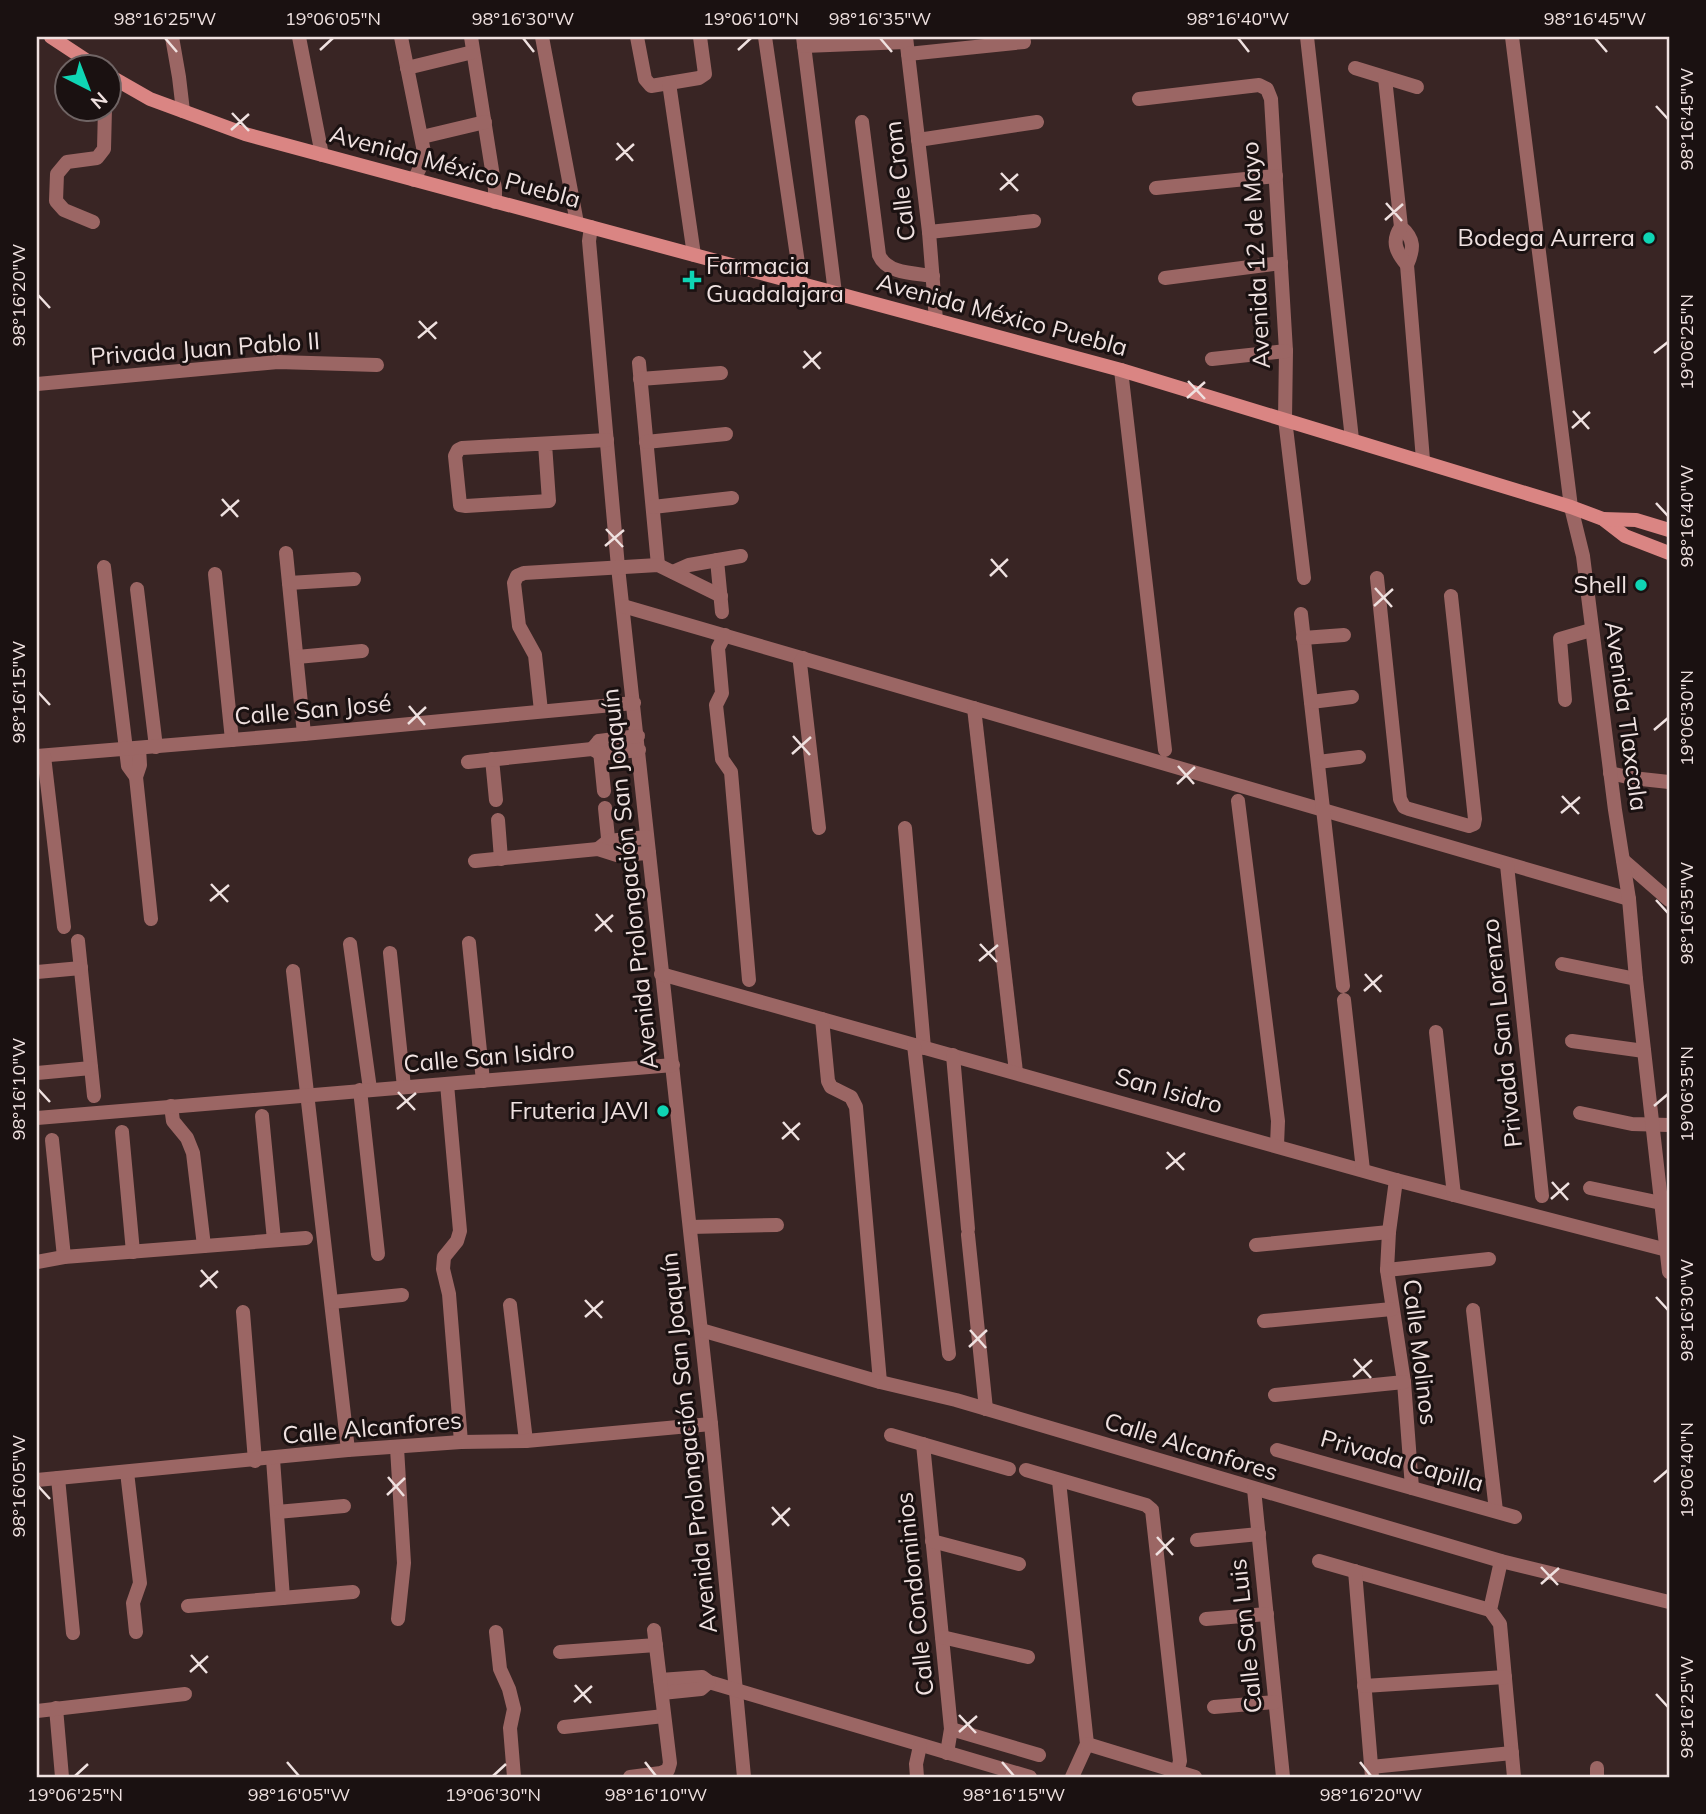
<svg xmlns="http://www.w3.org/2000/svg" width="1706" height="1814" font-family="Mulish,sans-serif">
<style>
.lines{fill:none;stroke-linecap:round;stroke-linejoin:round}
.minor{stroke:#9b6664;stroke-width:14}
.tertiary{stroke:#9b6664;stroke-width:14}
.secondary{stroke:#da8583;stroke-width:14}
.ticks{fill:none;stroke:#efe1e0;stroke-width:2.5}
.poi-dot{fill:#0fd5b4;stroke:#1a1111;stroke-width:2.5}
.labels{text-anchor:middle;stroke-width:6;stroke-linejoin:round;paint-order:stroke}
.street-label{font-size:24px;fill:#efe1e0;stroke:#1a1111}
.poi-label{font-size:24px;fill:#efe1e0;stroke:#1a1111;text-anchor:end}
.neatline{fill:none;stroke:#efe1e0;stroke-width:2.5}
.ticks-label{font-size:18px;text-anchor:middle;fill:#efe1e0}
</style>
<rect width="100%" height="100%" fill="#392524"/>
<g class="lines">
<!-- minor -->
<g class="minor">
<polyline points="172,37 179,77 183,111"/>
<polyline points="299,37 322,155"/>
<polyline points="401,37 425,157 414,180"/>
<polyline points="471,37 495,189 495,202"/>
<polyline points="542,37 577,223"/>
<polyline points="637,37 645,79 651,86 699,78 705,74 700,37"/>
<polyline points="765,37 801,284"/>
<polyline points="803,37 835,293"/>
<polyline points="906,37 929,232 936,320"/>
<polyline points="1307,37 1352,439"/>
<polyline points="804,46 906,42"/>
<polyline points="908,54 1024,42"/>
<polyline points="407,68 473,52"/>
<polyline points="1355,68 1417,87"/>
<path d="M1385,78L1401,227C1415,239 1414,249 1407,265L1423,460"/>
<polyline points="669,83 694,255"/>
<polyline points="1139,99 1259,85 1267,89 1271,99 1286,351 1285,419 1304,578"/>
<path d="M862,122L879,255C887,274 914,273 933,276"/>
<polyline points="422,137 485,122"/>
<polyline points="918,140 1037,122"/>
<polyline points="1156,188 1276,176"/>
<polyline points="93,222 64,210 56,201 57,174 67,162 97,158 104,149 105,108"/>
<polyline points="591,227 589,241 618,567 711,1424 744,1777"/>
<path d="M1401,227C1391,241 1396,252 1407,265"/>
<polyline points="929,232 1034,221"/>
<polyline points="1165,278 1281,263"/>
<polyline points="1212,359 1286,351"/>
<polyline points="639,363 658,565"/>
<polyline points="1121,370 1165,750"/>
<polyline points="640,379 721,373"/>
<polyline points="37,384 278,362 377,365"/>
<polyline points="646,442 726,434"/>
<polyline points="545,444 549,501 466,506 460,505 455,456 458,450 462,448 607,440"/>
<polyline points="653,507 732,498"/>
<polyline points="286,553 304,734"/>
<polyline points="717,560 722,612"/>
<polyline points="104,567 128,766 136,777"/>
<polyline points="673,572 689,565 741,556"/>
<polyline points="215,574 232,740"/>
<polyline points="1377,578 1400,799 1404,807 1409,809 1469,826 1474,824 1475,819 1451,596"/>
<polyline points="289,583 354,579"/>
<polyline points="137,589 156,747"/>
<polyline points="623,606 1629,899"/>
<polyline points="1301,614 1343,986"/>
<polyline points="725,635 718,648 722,693 716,705 722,759 731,772 749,980"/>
<polyline points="1303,638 1344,635"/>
<polyline points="297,657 362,651"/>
<polyline points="803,658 800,663 819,828"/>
<polyline points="1565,700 1560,639 1591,630"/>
<polyline points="1311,702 1352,697"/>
<polyline points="974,708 1016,1072"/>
<polyline points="541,711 535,655 519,626 514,583 517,576 524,573 658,565 721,596"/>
<polyline points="599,741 604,791"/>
<polyline points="139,748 140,765 136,777 151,919"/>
<polyline points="593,748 599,741 638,736"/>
<polyline points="37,756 304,734 634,703"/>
<polyline points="44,756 64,927"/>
<polyline points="492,759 496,800"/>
<polyline points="468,762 592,749 601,754 639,750"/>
<polyline points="1318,762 1359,757"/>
<polyline points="1610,773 1632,778 1669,782"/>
<polyline points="1238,801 1278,1121 1277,1145"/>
<polyline points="605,808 609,848"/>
<polyline points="498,820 501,859"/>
<polyline points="905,828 924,1048"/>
<polyline points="598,849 608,841 647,837"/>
<polyline points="1623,860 1669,900"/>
<polyline points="475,861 598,849 617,855 649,853"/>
<polyline points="1507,865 1542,1196"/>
<polyline points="78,941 94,1096"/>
<polyline points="469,943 483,1081"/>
<polyline points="350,944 370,1089"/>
<polyline points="390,953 404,1087"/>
<polyline points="1562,964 1636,979"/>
<polyline points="293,971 348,1450"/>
<polyline points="37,972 81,968"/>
<polyline points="661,974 1396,1180 1667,1250"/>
<polyline points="1344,1000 1363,1170"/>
<polyline points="822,1019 828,1081 831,1087 851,1097 856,1107 880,1382"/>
<polyline points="1436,1032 1454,1195"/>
<polyline points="1572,1041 1644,1051"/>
<polyline points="914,1045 949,1354"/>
<polyline points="953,1055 968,1229"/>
<polyline points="37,1073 91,1068"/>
<polyline points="447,1084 460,1231 457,1241 444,1257 443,1269 449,1294 461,1442"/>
<polyline points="360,1090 378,1254"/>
<polyline points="171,1106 173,1121 187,1138 193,1153 204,1246"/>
<polyline points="1580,1113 1632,1124 1669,1125"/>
<polyline points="262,1116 274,1240"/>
<polyline points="37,1118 673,1065"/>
<polyline points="122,1132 133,1252"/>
<polyline points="52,1140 64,1257"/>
<polyline points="1396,1180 1389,1232 1387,1270 1404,1382 1412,1488"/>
<polyline points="1590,1188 1661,1203"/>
<polyline points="690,1227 777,1225"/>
<polyline points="968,1235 986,1409"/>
<polyline points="1256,1245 1389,1232"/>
<polyline points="37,1262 64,1257 306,1238"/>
<polyline points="1387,1270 1489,1259"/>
<polyline points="332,1302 402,1295"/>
<polyline points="510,1305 526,1441"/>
<polyline points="1473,1310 1496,1511"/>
<polyline points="243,1312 255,1461"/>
<polyline points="1264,1321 1392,1309"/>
<polyline points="701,1330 880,1382 956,1400 1501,1561 1669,1602"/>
<polyline points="1275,1395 1404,1382"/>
<polyline points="891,1435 1009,1469"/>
<polyline points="923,1444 951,1729 947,1753"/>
<polyline points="397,1448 404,1563 398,1619"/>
<polyline points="1277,1450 1515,1517"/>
<polyline points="273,1459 283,1598"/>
<polyline points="1026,1470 1146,1505 1152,1510 1180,1761 1177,1772"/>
<polyline points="127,1472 140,1583 133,1603 136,1632"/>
<polyline points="58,1478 73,1633"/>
<polyline points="37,1480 348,1450 461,1442 526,1441 711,1424"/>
<polyline points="1059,1481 1087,1744 1072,1777"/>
<polyline points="1254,1489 1283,1777"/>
<polyline points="277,1512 344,1506"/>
<polyline points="1197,1540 1259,1534"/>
<polyline points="932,1541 1019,1564"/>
<polyline points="1319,1561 1490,1610"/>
<polyline points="1501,1561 1490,1610 1500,1624 1514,1777"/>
<polyline points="1355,1571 1372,1777"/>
<polyline points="188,1606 353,1592"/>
<polyline points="1206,1619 1267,1614"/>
<polyline points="496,1632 500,1669 509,1689 514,1709 510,1728 514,1777"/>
<polyline points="942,1637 1028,1657"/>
<polyline points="560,1652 656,1645"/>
<polyline points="660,1680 702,1677 709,1682 1030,1777"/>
<polyline points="1364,1686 1505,1677"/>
<polyline points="662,1693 701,1689 709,1682"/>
<polyline points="1214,1707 1275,1702"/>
<polyline points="56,1708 62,1777"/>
<polyline points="37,1711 185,1694"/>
<polyline points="564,1727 664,1716"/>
<polyline points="951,1729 1039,1755"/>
<polyline points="1087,1744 1195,1777"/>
<polyline points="1371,1767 1512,1753"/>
<polyline points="1597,1768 1597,1777"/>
<polyline points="630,1777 661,1773 668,1770 670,1763 654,1630"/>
<polyline points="917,1777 916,1764 920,1746"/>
</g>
<!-- tertiary -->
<polyline class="tertiary" points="1512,37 1571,507 1583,556 1615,810 1629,899 1636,979 1669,1272"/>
<!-- secondary -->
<g class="secondary">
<polyline points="51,37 95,66"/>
<polyline points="108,75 150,99 245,134 1121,370 1571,507 1603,519 1625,536 1669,553"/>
<polyline points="1603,519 1636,520 1669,530"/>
</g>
</g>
<!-- ticks -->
<path class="ticks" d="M165,38L177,52M523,38L534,52M880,38L892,52M1238,38L1249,52M1595,38L1607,52M320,50L333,38M738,50L751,38M1656,106L1668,119M232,113L249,131M231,130L249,114M617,143L633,161M616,160L634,144M1001,173L1018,191M1000,190L1018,174M1386,203L1402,221M1385,220L1403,204M38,295L50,308M419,321L436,339M418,338L437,322M804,351L820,369M1654,353L1668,342M803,368L821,352M1188,381L1205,399M1187,398L1205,382M1573,411L1589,429M1572,428L1590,412M222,499L238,517M1656,503L1668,516M221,516L239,500M606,529L623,547M605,546L624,530M991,559L1007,577M990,576L1008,559M1375,588L1392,607M1374,606L1393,589M38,692L50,705M409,706L425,725M408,724L426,707M1654,730L1668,718M793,736L810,755M792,754L811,737M1178,766L1194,784M1177,784L1195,767M1562,796L1579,814M1561,813L1580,797M211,884L228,902M1656,900L1668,913M210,901L229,885M596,914L612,932M595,931L613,915M980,944L997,962M979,961L998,945M1365,974L1381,992M1364,991L1382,975M38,1089L50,1102M398,1092L415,1110M1654,1106L1668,1094M397,1109L416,1093M783,1122L799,1140M782,1139L800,1123M1167,1152L1184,1170M1166,1169L1185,1153M1552,1182L1568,1200M1551,1199L1569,1183M201,1270L217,1288M200,1287L218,1271M1656,1297L1668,1310M585,1300L602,1318M585,1317L603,1301M970,1330L986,1348M969,1347L987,1330M1354,1359L1371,1378M1353,1377L1372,1360M388,1477L404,1496M1654,1482L1668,1470M38,1486L50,1499M387,1495L405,1478M772,1507L789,1526M772,1525L790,1508M1157,1537L1173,1555M1156,1555L1174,1538M1541,1567L1558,1585M1541,1584L1559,1568M191,1655L207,1673M190,1672L208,1656M575,1685L591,1703M1656,1694L1668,1707M574,1702L592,1686M959,1715L976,1733M959,1732L977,1716M287,1762L299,1776M645,1762L656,1776M1002,1762L1014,1776M1360,1762L1371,1776M75,1776L88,1764M493,1776L506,1764"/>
<!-- markers -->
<g class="poi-dot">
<circle cx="1649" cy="238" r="7"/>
<path d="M688.5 269.5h7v7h7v7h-7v7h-7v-7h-7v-7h7z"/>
<circle cx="1641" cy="585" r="7"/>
<circle cx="663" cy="1111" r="7"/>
</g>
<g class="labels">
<!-- street labels -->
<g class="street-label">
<text transform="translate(455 167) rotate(15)" y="8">Avenida México Puebla</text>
<text transform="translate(900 181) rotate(-97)" y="8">Calle Crom</text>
<text transform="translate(1256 255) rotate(-93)" y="8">Avenida 12 de Mayo</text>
<text transform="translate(1002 315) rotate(15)" y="8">Avenida México Puebla</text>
<text transform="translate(205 349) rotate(-4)" y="8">Privada Juan Pablo II</text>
<text transform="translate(313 710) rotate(-5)" y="8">Calle San José</text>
<text transform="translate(1626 716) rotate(82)" y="8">Avenida Tlaxcala</text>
<text transform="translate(630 879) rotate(-96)" y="8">Avenida Prolongación San Joaquín</text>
<text transform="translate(1502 1033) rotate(-96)" y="8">Privada San Lorenzo</text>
<text transform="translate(489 1057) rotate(-5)" y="8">Calle San Isidro</text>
<text transform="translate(1169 1091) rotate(16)" y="8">San Isidro</text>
<text transform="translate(1420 1352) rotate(83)" y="8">Calle Molinos</text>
<text transform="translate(372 1428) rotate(-5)" y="8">Calle Alcanfores</text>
<text transform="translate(689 1443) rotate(-96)" y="8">Avenida Prolongación San Joaquín</text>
<text transform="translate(1191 1447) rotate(17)" y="8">Calle Alcanfores</text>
<text transform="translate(1402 1461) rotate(16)" y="8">Privada Capilla</text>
<text transform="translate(915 1594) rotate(-96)" y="8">Calle Condominios</text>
<text transform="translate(1246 1636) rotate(-96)" y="8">Calle San Luis</text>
</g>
<!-- poi labels -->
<g class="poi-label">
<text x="1635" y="246">Bodega Aurrera</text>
<text x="706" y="274" text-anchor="start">Farmacia<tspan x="706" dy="28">Guadalajara</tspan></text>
<text x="1627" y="593">Shell</text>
<text x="649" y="1119">Fruteria JAVI</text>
</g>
</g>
<!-- border -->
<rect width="1706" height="1814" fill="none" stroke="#1a1111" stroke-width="77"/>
<!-- north arrow -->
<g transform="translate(88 88) rotate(138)"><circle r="33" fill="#1a1111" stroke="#6f6464" stroke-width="2"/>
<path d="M0-5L12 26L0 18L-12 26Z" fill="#0fd5b4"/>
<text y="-10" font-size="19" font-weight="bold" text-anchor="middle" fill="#efe1e0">N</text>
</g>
<rect x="38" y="38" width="1630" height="1738" class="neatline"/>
<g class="ticks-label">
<text x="165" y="25">98°16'25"W</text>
<text x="333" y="25">19°06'05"N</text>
<text x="523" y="25">98°16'30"W</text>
<text x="751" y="25">19°06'10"N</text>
<text x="880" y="25">98°16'35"W</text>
<text x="1238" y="25">98°16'40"W</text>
<text x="1595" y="25">98°16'45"W</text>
<text transform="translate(1687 119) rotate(-90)" y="6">98°16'45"W</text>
<text transform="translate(19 295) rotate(-90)" y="6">98°16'20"W</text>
<text transform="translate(1687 342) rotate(-90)" y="6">19°06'25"N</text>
<text transform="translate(1687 516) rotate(-90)" y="6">98°16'40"W</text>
<text transform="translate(19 692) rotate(-90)" y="6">98°16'15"W</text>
<text transform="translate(1687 718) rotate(-90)" y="6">19°06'30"N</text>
<text transform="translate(1687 913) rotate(-90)" y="6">98°16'35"W</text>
<text transform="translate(19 1089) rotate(-90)" y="6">98°16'10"W</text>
<text transform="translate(1687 1094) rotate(-90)" y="6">19°06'35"N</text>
<text transform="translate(1687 1310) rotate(-90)" y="6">98°16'30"W</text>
<text transform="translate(1687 1470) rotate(-90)" y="6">19°06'40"N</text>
<text transform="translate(19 1486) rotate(-90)" y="6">98°16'05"W</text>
<text transform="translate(1687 1707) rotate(-90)" y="6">98°16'25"W</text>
<text x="75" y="1801">19°06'25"N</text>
<text x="299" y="1801">98°16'05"W</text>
<text x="493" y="1801">19°06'30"N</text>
<text x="656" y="1801">98°16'10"W</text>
<text x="1014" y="1801">98°16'15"W</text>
<text x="1371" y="1801">98°16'20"W</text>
</g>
</svg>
